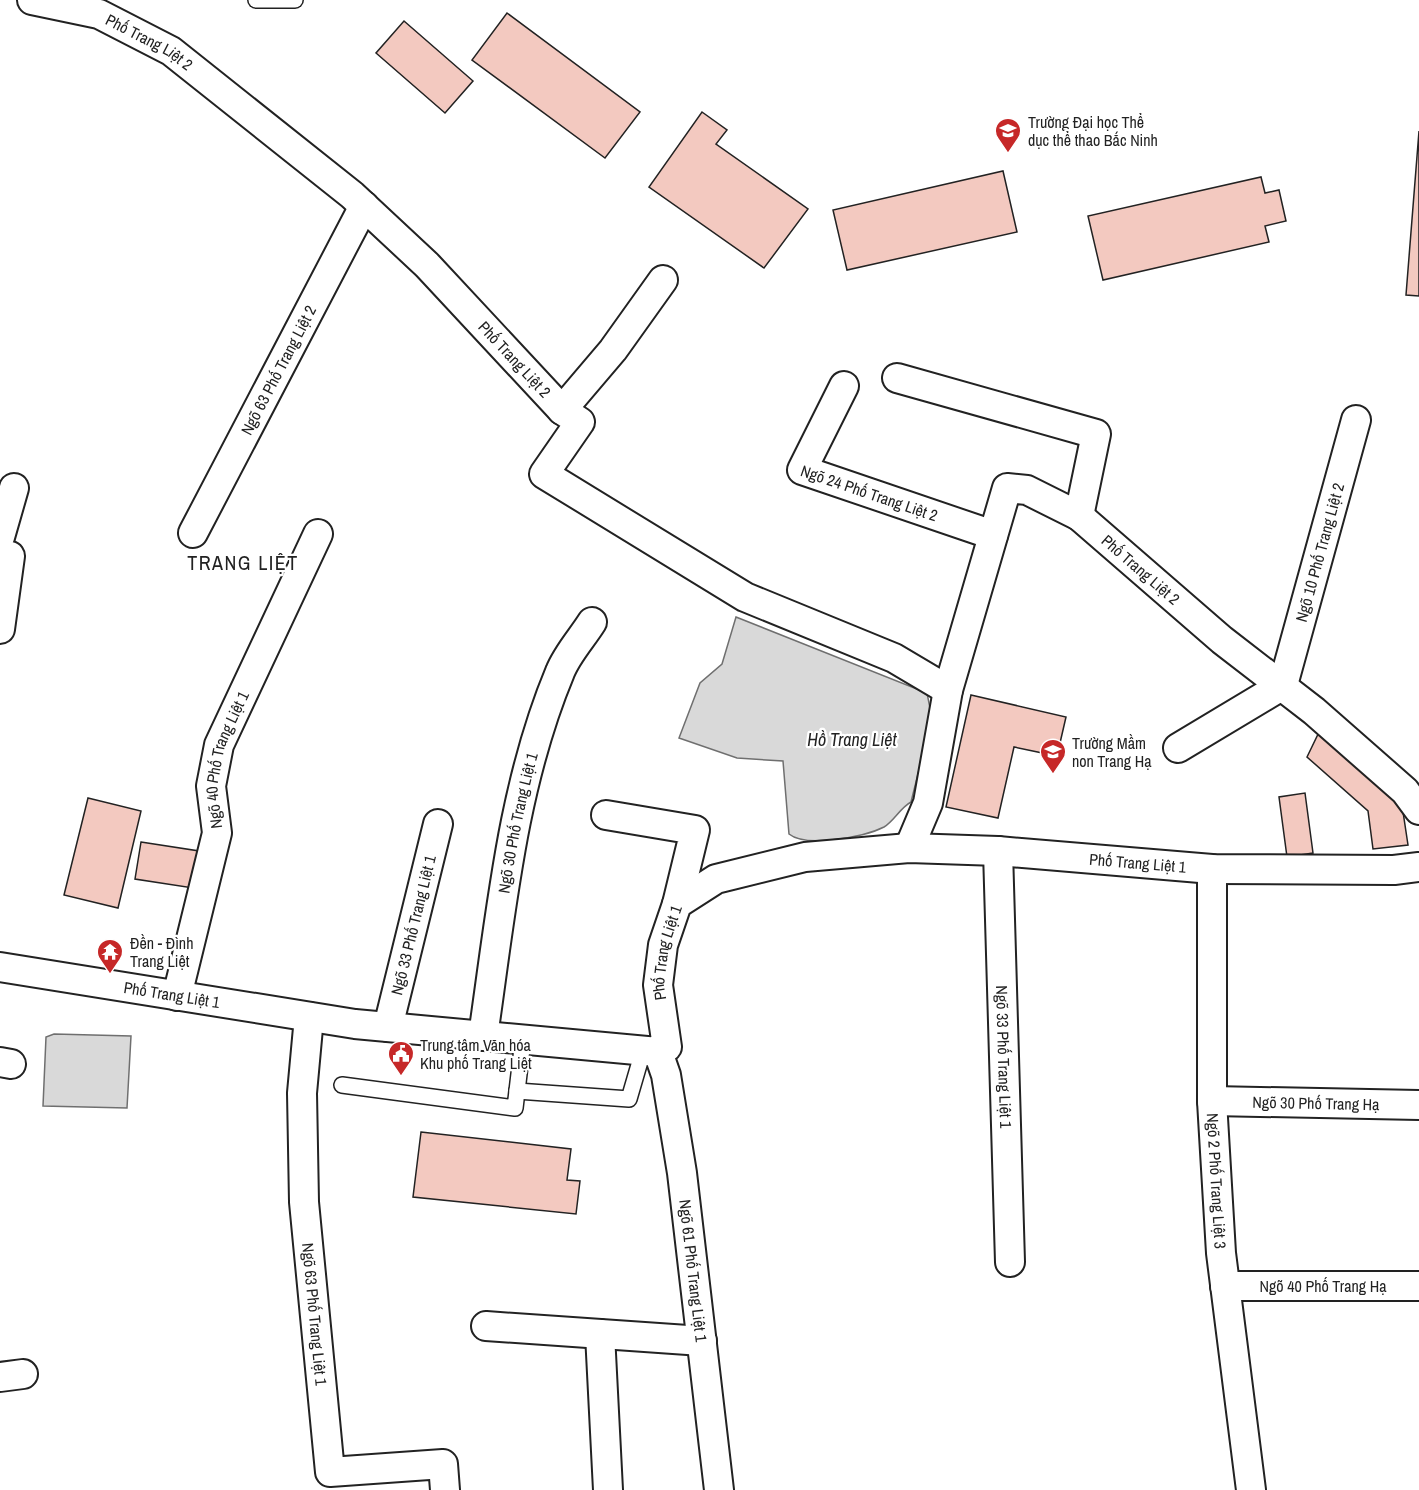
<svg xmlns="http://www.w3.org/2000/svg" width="1419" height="1490" font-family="'Archivo Narrow',sans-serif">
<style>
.water{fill:#d9d9d9;stroke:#6f6f6f;stroke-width:1.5}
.building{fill:#f3c9c0;stroke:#222;stroke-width:1.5}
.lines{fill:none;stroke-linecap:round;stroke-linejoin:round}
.lane-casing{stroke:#222;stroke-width:18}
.street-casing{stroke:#222;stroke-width:32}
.lane{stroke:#fff;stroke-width:15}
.street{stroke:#fff;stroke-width:28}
.labels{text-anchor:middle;stroke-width:4.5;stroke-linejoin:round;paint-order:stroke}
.street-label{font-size:16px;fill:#222;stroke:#fff}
.poi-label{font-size:16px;fill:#222;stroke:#fff;text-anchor:start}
.water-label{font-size:18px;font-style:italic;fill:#222;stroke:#fff}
.quarter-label{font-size:20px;letter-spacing:1.5px;fill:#222;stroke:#fff}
</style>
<rect width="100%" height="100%" fill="#fff"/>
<!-- water -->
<g class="water">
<path d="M736,617L927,693L932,718L911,802C900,808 894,821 884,827C864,837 806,848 789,834L783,761L737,758L679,738L700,683L722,664Z"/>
<polygon points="54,1034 131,1036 127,1108 43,1106 46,1037"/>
</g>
<!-- building -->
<g class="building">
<polygon points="507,13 640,112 605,158 472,60"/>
<polygon points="404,21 473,81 445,113 376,53"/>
<polygon points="702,112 727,130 716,144 808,209 764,268 649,187"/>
<polygon points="1419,131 1419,296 1406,295"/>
<polygon points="1003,171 1017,232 847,270 833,210"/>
<polygon points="1261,177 1265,193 1279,190 1286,221 1265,226 1269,242 1103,280 1088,216"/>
<polygon points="971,695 1066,717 1057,756 1014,747 998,818 946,807"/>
<polygon points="1322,726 1400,792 1408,845 1373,849 1368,811 1307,757"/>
<polygon points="1305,793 1313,853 1287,857 1279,797"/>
<polygon points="88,798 141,811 118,908 64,895"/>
<polygon points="141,842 199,851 193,888 135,879"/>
<polygon points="421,1132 571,1149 567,1180 580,1181 576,1214 413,1197"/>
</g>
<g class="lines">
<defs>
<g id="lane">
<polyline points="256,0 295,0"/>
<polyline points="342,1085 515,1108 523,1040"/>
<polyline points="517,1091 629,1099 643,1051"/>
</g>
<g id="street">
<path id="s1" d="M32,0L99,14L171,51L352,195L427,265L562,410L580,422L544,474L745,597L894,658L948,690"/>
<polyline points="897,378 1096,434 1079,516"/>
<path id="s2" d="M844,386L802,470L993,535"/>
<polyline points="562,410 613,350 663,280"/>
<path id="s3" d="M193,533L364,206"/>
<polyline points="0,537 14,488"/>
<polyline points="0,554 10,556 0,629"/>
<path id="s4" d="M1178,748L1283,685L1356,420"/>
<polyline points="606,815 695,830 677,904"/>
<path id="s5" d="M909,848L928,803L948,690L1007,488L1027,490L1079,516L1222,640L1314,711L1405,791L1419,810"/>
<path id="s6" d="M998,851L1010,1262"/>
<path id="s7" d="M1212,869V1101L1221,1253L1251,1490"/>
<path id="s8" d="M0,967L355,1024L658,1052L667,1047L658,985L663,945L677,904L716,879L805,857L909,848L998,851L1212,869L1394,870L1419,867"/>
<path id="s9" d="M177,996L217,833L211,786L219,745L318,534"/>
<path id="s10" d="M309,1017L302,1093L304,1202L330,1472L443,1464L445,1490"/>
<path id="s11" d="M388,1027L438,824"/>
<path id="s12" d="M483,1036C501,913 512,787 560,672C567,654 582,638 592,622"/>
<path id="s13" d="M658,1052L666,1075L682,1173L719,1490"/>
<polyline points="0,1062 11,1064"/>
<path id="s14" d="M1212,1101L1419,1105"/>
<path id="s15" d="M1225,1286H1419"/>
<polyline points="486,1326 702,1341"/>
<polyline points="600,1334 608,1490"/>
<polyline points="0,1377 23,1374"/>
</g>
</defs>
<!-- lane casing -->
<use href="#lane" class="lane-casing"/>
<!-- street casing -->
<use href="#street" class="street-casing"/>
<!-- lane -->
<use href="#lane" class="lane"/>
<!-- street -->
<use href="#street" class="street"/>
</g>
<!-- icons -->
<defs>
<symbol id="university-pin" viewBox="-11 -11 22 30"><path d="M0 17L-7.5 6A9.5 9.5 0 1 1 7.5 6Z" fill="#c62828" stroke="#fff"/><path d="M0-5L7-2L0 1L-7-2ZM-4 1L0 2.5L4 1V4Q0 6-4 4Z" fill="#fff"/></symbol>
<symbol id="school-pin" viewBox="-11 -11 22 30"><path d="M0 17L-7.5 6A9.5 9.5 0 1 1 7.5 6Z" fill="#c62828" stroke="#fff"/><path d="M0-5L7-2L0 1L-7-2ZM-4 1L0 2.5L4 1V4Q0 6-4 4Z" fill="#fff"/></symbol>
<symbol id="temple-pin" viewBox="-11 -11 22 30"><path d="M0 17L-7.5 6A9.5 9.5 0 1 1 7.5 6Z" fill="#c62828" stroke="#fff"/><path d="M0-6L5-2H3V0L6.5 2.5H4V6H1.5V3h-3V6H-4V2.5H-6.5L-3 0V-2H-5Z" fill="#fff"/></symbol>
<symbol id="civic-pin" viewBox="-11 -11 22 30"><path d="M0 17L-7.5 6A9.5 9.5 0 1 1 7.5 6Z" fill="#c62828" stroke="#fff"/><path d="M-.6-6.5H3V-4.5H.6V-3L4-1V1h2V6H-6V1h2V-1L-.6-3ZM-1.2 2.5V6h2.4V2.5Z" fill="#fff"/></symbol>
</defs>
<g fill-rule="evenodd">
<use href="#university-pin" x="993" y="116" width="30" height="40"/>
<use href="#school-pin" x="1038" y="737" width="30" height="40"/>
<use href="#temple-pin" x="95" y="937" width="30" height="40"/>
<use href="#civic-pin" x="386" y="1039" width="30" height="40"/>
</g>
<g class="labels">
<!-- street labels -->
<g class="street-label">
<text dy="6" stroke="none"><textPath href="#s1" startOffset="126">Phố Trang Liệt 2</textPath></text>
<text dy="6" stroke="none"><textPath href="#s1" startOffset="612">Phố Trang Liệt 2</textPath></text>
<text dy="6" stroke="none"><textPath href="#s3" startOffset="184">Ngõ 63 Phố Trang Liệt 2</textPath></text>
<text dy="6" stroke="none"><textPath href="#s2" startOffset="165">Ngõ 24 Phố Trang Liệt 2</textPath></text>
<text dy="6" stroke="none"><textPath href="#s4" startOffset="260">Ngõ 10 Phố Trang Liệt 2</textPath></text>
<text dy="6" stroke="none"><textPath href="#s5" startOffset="534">Phố Trang Liệt 2</textPath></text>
<text dy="6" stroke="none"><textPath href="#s9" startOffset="244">Ngõ 40 Phố Trang Liệt 1</textPath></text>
<text dy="6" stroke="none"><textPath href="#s12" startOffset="216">Ngõ 30 Phố Trang Liệt 1</textPath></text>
<text dy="6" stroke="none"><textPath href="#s8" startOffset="1292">Phố Trang Liệt 1</textPath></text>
<text dy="6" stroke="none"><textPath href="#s11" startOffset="105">Ngõ 33 Phố Trang Liệt 1</textPath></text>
<text dy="6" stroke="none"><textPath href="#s8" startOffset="770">Phố Trang Liệt 1</textPath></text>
<text dy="6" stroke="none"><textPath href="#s8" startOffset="174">Phố Trang Liệt 1</textPath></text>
<text dy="6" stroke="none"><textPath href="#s6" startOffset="206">Ngõ 33 Phố Trang Liệt 1</textPath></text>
<text dy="6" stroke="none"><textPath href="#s14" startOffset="104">Ngõ 30 Phố Trang Hạ</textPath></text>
<text dy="6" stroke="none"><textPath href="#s7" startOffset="312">Ngõ 2 Phố Trang Liệt 3</textPath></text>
<text dy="6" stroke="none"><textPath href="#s13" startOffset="222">Ngõ 61 Phố Trang Liệt 1</textPath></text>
<text dy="6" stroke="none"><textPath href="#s15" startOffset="98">Ngõ 40 Phố Trang Hạ</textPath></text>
<text dy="6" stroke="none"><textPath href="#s10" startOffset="298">Ngõ 63 Phố Trang Liệt 1</textPath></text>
</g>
<!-- poi labels -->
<g class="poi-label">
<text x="1028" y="128">Trường Đại học Thể<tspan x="1028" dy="18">dục thể thao Bắc Ninh</tspan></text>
<text x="1072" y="749">Trường Mầm<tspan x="1072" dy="18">non Trang Hạ</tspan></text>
<text x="130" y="949">Đền - Đình<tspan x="130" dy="18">Trang Liệt</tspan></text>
<text x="420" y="1051">Trung tâm Văn hóa<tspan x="420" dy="18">Khu phố Trang Liệt</tspan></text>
</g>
<!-- water labels -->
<g class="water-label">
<text x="852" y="746">Hồ Trang Liệt</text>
</g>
<!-- quarter labels -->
<g class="quarter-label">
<text x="243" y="570">TRANG LIỆT</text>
</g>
</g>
</svg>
